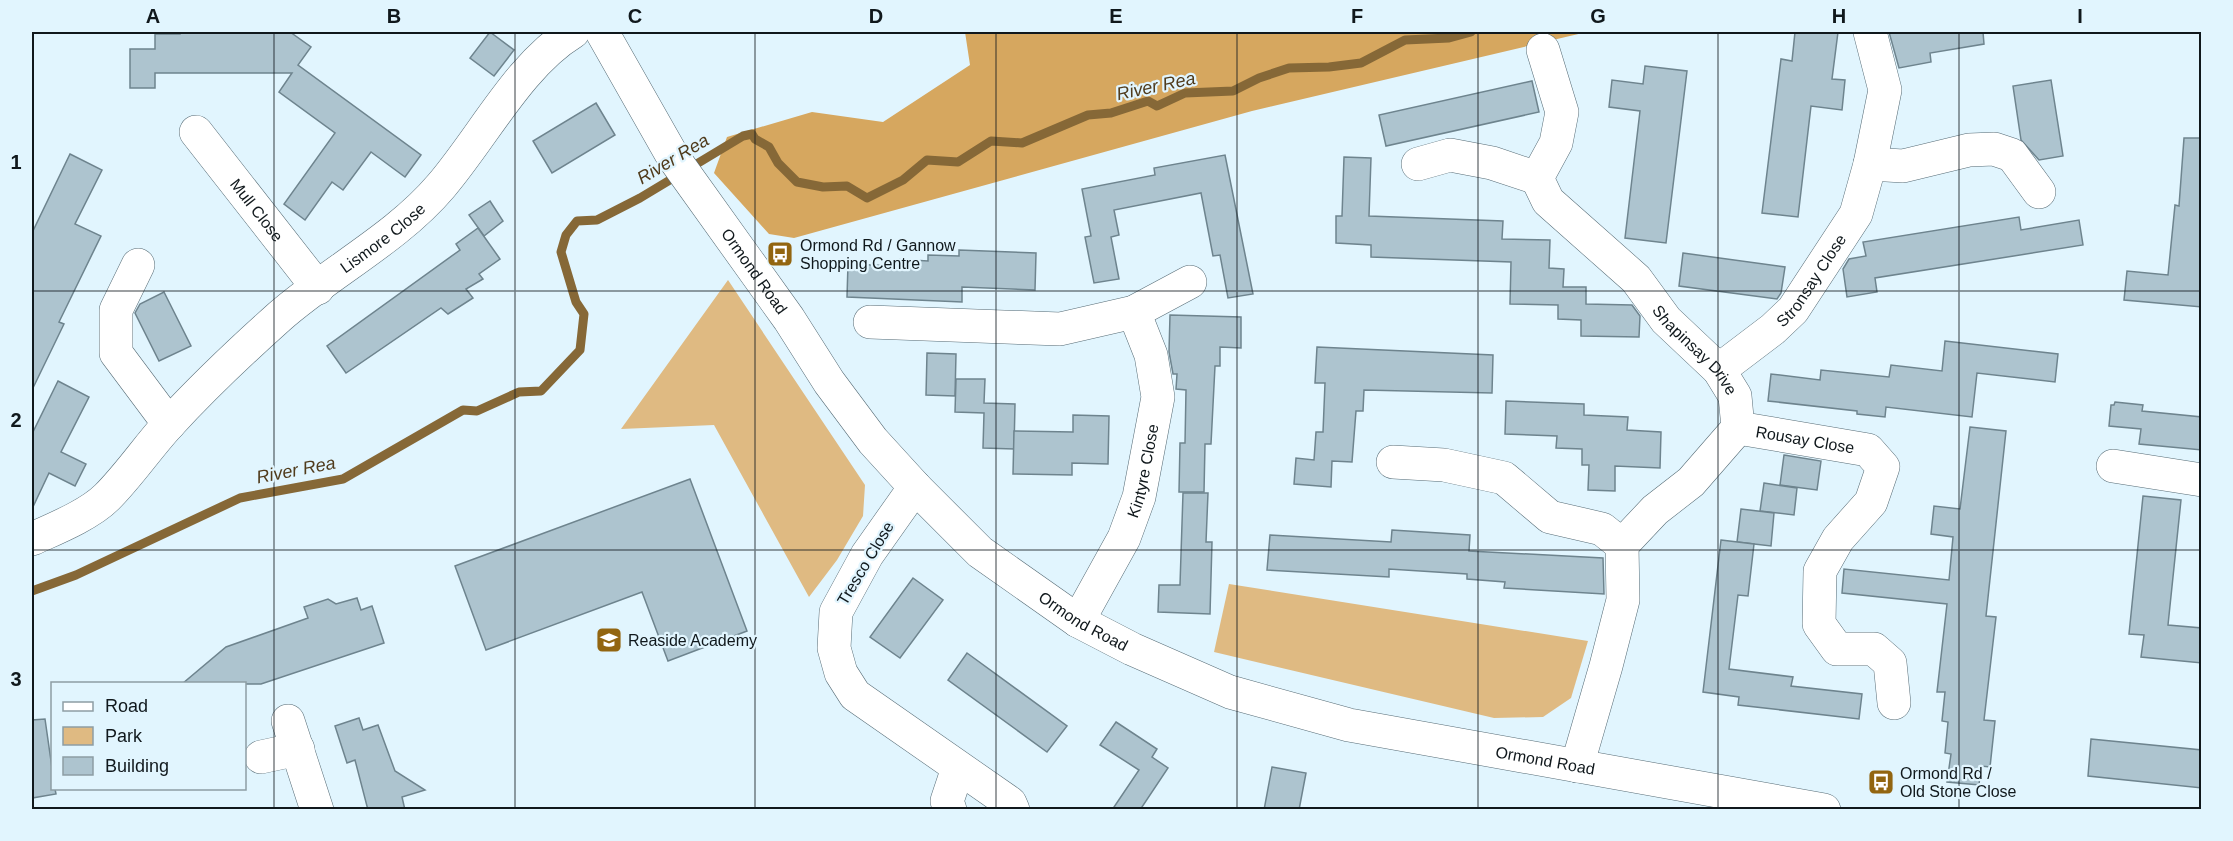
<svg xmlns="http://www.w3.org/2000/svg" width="2233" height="841" font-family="Arial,sans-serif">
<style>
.green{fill:#dfba82}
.forest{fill:#d6a75f}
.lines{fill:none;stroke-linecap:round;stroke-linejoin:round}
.stream{stroke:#866837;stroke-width:9}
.building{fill:#adc4cf;stroke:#6e848e;stroke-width:1.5}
.street-casing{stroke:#576c76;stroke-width:34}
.secondary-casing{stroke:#576c76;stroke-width:34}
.street{stroke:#fff;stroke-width:33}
.secondary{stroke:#fff;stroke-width:33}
.grid{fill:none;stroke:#10181c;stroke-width:1.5;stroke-opacity:0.55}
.labels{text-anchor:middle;stroke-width:4.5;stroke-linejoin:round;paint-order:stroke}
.street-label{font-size:16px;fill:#10181c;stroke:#e1f5fe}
.poi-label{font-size:16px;fill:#10181c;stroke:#e1f5fe;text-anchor:start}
.water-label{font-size:18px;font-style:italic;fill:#503b1c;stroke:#e1f5fe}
.neatline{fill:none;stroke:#10181c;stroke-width:2}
.grid-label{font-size:20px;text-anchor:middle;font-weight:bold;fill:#10181c}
</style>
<rect width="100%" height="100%" fill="#e1f5fe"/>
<!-- green -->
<g class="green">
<polygon points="728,280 865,485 863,516 837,560 809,597 714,425 621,429"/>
<polygon points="1229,584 1588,641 1571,698 1543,717 1494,718 1214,652"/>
</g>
<!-- forest -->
<polygon class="forest" points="965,32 1587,32 1252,111 794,238 769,234 714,173 727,137 812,112 883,122 970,65"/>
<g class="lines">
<!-- stream -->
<polyline class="stream" points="32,591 76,575 240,498 343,479 463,410 477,411 519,392 541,391 580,350 584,314 576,302 561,252 566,235 577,221 597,220 640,198 743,136 752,134 755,139 769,147 778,163 797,182 823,187 847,186 867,198 903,180 927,160 958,162 991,141 1022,143 1088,115 1111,113 1148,101 1157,106 1185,93 1233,91 1259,78 1289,68 1329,67 1361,63 1405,40 1449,38 1471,32"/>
</g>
<!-- building -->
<g class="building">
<polygon points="180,32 290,32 311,47 298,65 421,155 405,177 371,152 343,190 332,182 305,220 284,204 335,133 279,92 292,73 155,73 155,88 130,88 130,49 155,49 155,34 180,34"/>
<polygon points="490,32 514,50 494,76 470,58"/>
<polygon points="1795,32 1838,32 1832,79 1845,80 1842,110 1811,106 1798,217 1762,213 1781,59 1792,61"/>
<polygon points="1889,32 1983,32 1984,44 1930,53 1931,62 1899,68"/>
<polygon points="1645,66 1687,71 1666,243 1625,238 1640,111 1609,107 1612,80 1643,84"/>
<polygon points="2051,80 2063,156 2039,160 2021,140 2013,86"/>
<polygon points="1532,81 1539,112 1386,146 1379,115"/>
<polygon points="596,103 615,135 552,173 533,141"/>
<polygon points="2184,138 2202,138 2202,307 2124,300 2127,271 2168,275 2175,205 2179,206"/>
<polygon points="70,154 102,170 75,224 101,236 59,322 64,324 32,390 32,233"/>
<polygon points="1225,155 1253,294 1228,298 1220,255 1213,256 1201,193 1114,210 1119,235 1111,237 1119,279 1094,283 1085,237 1091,236 1082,189 1155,175 1154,168"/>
<polygon points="1344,157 1371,158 1369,216 1503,221 1502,239 1550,240 1549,268 1564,269 1563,287 1586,287 1586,304 1632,305 1640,316 1639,337 1581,336 1581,320 1558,319 1558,305 1510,304 1511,262 1371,257 1371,245 1336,243 1336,216 1342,216"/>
<polygon points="490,201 503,221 484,236 469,215"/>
<polygon points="2019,217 2021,230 2079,220 2083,245 1875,278 1877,292 1847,297 1843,269 1849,259 1866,256 1863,242"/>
<polygon points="478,228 500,259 479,274 483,279 466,289 473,298 448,314 441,308 346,373 327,346 460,250 456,244"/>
<polygon points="959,250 1036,253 1035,290 962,287 962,302 847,297 848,264 896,266 896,259 928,261 928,255 959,256"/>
<polygon points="1683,253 1785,267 1781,293 1777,299 1679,286"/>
<polygon points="164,292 191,346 159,361 135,313 140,304"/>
<polygon points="1170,315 1241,317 1241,348 1220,347 1220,366 1215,366 1211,444 1205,444 1204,492 1179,492 1180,443 1185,443 1186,390 1176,389 1177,374 1173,374 1169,352"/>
<polygon points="1945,341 2058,354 2055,382 1977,373 1972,417 1886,407 1885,417 1857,414 1857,411 1768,401 1771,374 1820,380 1821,370 1889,377 1891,365 1942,371"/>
<polygon points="1317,347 1493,355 1492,393 1364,390 1363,411 1356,411 1352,462 1332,461 1331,487 1294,484 1296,458 1314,460 1316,432 1323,432 1325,383 1315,383"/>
<polygon points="927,353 956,354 955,396 926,395"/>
<polygon points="956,379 985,379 984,403 1015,404 1014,449 983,448 984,413 955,412"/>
<polygon points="58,381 89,397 61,452 86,464 75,486 49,473 32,509 32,434"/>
<polygon points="1506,401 1584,404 1584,415 1628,417 1627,430 1661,432 1660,468 1615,466 1615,491 1588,490 1589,465 1582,465 1582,449 1556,448 1557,436 1505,434"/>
<polygon points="2115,402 2143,405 2142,411 2202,417 2202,450 2139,444 2141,429 2109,426 2111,405 2114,405"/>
<polygon points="1073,415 1109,416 1108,464 1072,463 1072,475 1013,474 1014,431 1073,432"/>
<polygon points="1970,427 2006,431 1986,616 1996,617 1984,720 1995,721 1990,767 1981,766 1979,785 1947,782 1951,754 1945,753 1948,722 1942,721 1945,692 1937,692 1947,604 1842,593 1844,569 1949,580 1953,537 1931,534 1934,506 1960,509"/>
<polygon points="1784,455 1821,461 1817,490 1780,485"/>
<polygon points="690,479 747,631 668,661 642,592 486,650 455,566"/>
<polygon points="1764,483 1797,488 1794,515 1760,511"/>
<polygon points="1183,493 1208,493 1206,542 1212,542 1210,614 1158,612 1159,585 1180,585"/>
<polygon points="2143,496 2181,500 2168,625 2202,628 2202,663 2141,657 2144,635 2129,634"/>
<polygon points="1741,509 1774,513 1771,546 1737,542"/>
<polygon points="1392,530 1470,535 1469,551 1603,558 1604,594 1504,588 1505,582 1467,579 1467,574 1389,569 1389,577 1267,570 1270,535 1391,542"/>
<polygon points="1721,540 1754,544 1748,596 1738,595 1729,669 1793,677 1791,686 1862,694 1859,719 1738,705 1739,697 1703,692"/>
<polygon points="913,578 943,600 900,658 870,637"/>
<polygon points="357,598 361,610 372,606 384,643 261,684 182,684 226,647 308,618 304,607 328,599 336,604"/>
<polygon points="967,653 1067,726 1047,752 948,680"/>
<polygon points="359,718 363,730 378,725 395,771 425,790 402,797 405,810 368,810 355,760 347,763 335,726"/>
<polygon points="45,719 52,768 52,789 55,789 56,794 32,798 32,720"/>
<polygon points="1116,722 1157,749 1152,757 1168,768 1140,810 1112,810 1139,770 1100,745"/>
<polygon points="2091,739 2202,750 2202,788 2088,776"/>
<polygon points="1272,767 1306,773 1299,810 1264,810"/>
</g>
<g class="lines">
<defs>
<g id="street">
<path id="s1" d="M1543,50L1562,112L1556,143L1537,178L1548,201L1636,279L1666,320L1719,370L1735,396L1738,428L1691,482L1655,510L1622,545L1623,600L1606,666L1577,766"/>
<path id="s2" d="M196,132L318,288"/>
<polyline points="1418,164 1450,155 1492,163 1537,178"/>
<polyline points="1870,164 1903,166 1969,150 1994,149 2012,155 2039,192"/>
<polyline points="138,265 116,310 116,353 169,424"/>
<polyline points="870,322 1060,329 1134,312 1190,282"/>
<path id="s3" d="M1719,370L1773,329L1793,310L1856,214L1870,164L1885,90L1870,32"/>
<path id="s4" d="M1738,428L1868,450L1883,467L1871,502L1838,539L1820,571L1819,624L1837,649H1874L1890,663L1894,703"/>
<polyline points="1393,462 1444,465 1504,478 1550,517 1602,529 1622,545"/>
<polyline points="2113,466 2202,480"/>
<polyline points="915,487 867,555 836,612 834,648 841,673 855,695 1010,803 1013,810"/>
<path id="s5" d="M32,539C54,529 89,515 107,497C129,475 147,448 168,425C203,387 241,351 279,317C330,272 397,238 441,186C483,137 519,65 573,32"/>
<path id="s6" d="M1078,621L1124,538L1139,497L1158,397L1151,355L1134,312"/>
<polyline points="288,721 317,810"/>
<polyline points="261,757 298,749"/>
<polyline points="950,810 947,801 958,768"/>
</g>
<g id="secondary">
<path id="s7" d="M602,32L673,157L789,319L829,382L873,441L915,487L980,552L1078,621L1132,649L1230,692L1349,725L1824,810"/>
</g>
</defs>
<!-- street casing -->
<use href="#street" class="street-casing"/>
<!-- secondary casing -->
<use href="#secondary" class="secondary-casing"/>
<!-- street -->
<use href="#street" class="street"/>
<!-- secondary -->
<use href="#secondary" class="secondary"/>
</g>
<!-- grid -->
<path class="grid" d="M274,32V810M515,32V810M755,32V810M996,32V810M1237,32V810M1478,32V810M1718,32V810M1959,32V810M32,291H2202M32,550H2202"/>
<!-- icons -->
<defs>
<symbol id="bus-square" viewBox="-11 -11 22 22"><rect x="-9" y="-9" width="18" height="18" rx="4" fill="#926510" stroke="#e1f5fe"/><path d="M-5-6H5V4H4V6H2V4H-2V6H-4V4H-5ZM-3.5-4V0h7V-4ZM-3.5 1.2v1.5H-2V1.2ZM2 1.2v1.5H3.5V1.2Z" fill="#fff"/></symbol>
<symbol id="school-square" viewBox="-11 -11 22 22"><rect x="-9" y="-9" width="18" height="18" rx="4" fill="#926510" stroke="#e1f5fe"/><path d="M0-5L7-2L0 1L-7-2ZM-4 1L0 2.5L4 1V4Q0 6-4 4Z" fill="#fff"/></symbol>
</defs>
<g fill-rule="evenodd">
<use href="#bus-square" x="765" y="239" width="30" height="30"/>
<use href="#school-square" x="594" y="625" width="30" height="30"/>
<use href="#bus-square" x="1866" y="767" width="30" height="30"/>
</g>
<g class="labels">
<!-- street labels -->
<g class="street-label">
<text dy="6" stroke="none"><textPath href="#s2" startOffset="99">Mull Close</textPath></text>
<text dy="6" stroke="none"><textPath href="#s5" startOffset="466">Lismore Close</textPath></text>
<text dy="6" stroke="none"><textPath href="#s7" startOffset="284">Ormond Road</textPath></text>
<text dy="6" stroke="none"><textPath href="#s3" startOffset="130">Stronsay Close</textPath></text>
<text dy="6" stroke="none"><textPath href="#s1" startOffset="372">Shapinsay Drive</textPath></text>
<text dy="6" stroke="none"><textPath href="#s4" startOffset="68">Rousay Close</textPath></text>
<text dy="6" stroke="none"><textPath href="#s6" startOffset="165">Kintyre Close</textPath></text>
<text transform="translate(865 563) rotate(-59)" y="6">Tresco Close</text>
<text dy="6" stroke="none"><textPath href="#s7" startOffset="770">Ormond Road</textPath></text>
<text dy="6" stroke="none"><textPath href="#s7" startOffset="1256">Ormond Road</textPath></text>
</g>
<!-- poi labels -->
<g class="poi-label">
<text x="800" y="251">Ormond Rd / Gannow<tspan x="800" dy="18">Shopping Centre</tspan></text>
<text x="628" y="646">Reaside Academy</text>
<text x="1900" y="779">Ormond Rd /<tspan x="1900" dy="18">Old Stone Close</tspan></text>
</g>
<!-- water labels -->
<g class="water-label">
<text transform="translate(1156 86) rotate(-12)" y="6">River Rea</text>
<text transform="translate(673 159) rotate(-31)" y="6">River Rea</text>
<text transform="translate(296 470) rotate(-11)" y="6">River Rea</text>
</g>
</g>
<!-- border -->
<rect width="2233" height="841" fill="none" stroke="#e1f5fe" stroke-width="66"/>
<!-- legend -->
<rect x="51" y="682" width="195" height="108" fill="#e1f5fe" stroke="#8d9da4" stroke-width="1.5"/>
<rect x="63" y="702" width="30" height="9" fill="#ffffff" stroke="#8d9da4" stroke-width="1.5"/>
<text x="105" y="712" font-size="18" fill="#10181c">Road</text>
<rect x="63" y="727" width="30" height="18" fill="#dfba82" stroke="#8d9da4" stroke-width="1.5"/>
<text x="105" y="742" font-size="18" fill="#10181c">Park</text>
<rect x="63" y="757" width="30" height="18" fill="#adc4cf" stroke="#8d9da4" stroke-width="1.5"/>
<text x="105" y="772" font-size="18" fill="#10181c">Building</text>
<rect x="33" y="33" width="2167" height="775" class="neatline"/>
<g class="grid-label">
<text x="153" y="23">A</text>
<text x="394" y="23">B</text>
<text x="635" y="23">C</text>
<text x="876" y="23">D</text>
<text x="1116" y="23">E</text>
<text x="1357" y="23">F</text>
<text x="1598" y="23">G</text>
<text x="1839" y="23">H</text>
<text x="2080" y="23">I</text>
<text x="16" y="169">1</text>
<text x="16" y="427">2</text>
<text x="16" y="686">3</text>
</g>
</svg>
